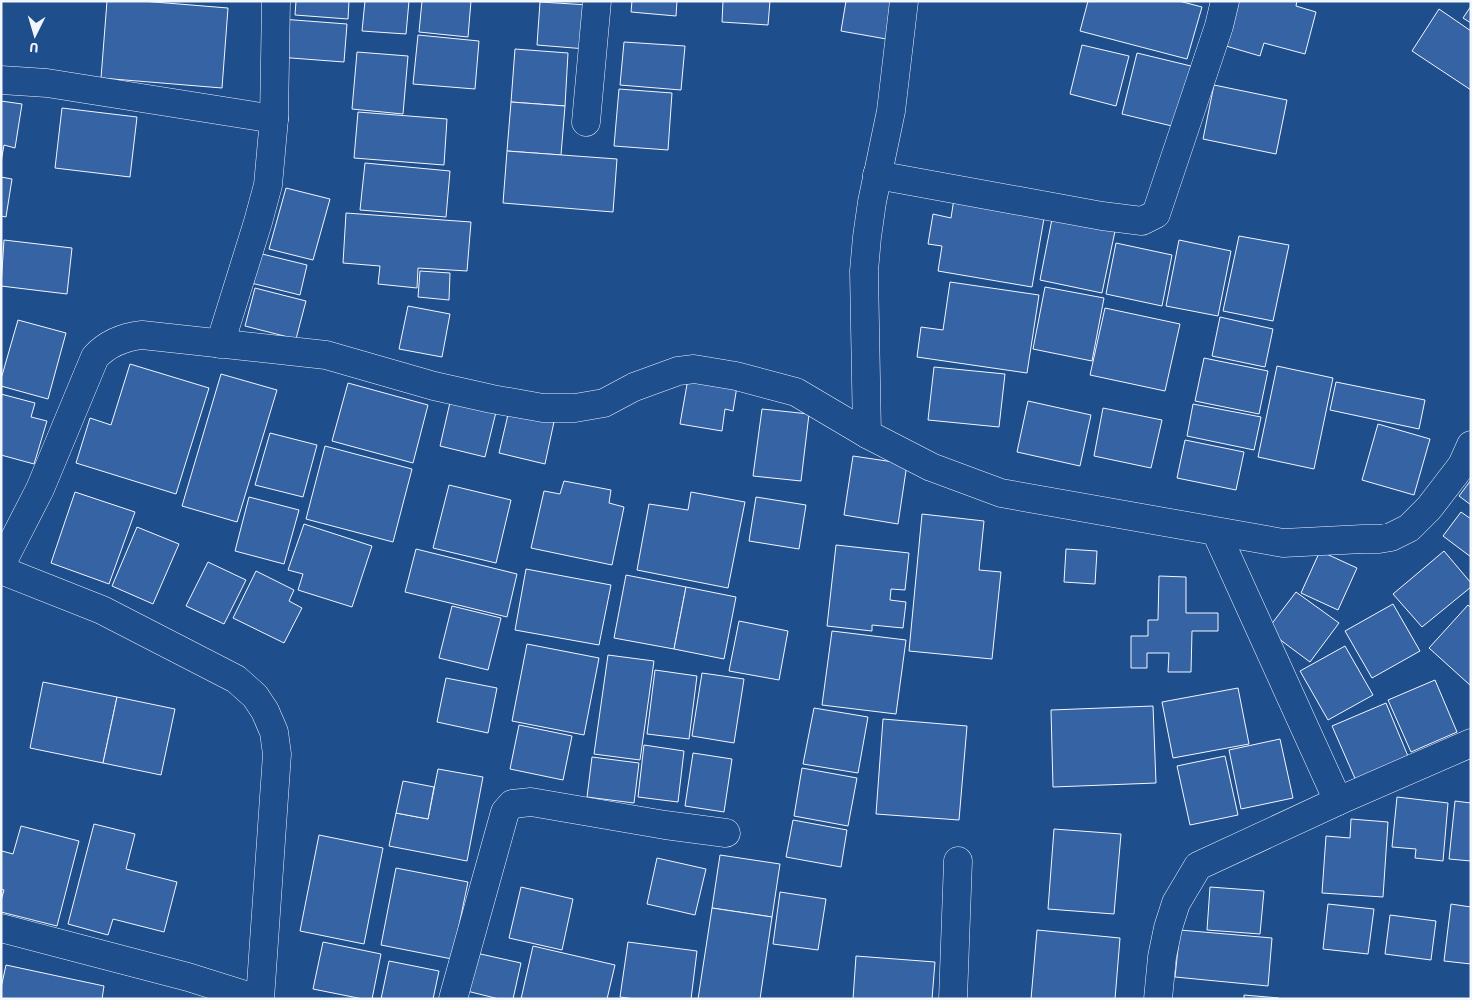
<svg xmlns="http://www.w3.org/2000/svg" width="1472" height="1000" font-family="'Source Sans 3',sans-serif">
<style>
.building{fill:#3563a3;stroke:#f2f6ff}
.lines{fill:none;stroke-linecap:round;stroke-linejoin:round}
.street-casing{stroke:#f2f6ff;stroke-width:29}
.street{stroke:#1f4e8c;stroke-width:28}
</style>
<rect width="100%" height="100%" fill="#1f4e8c"/>
<!-- building -->
<g class="building">
<polygon points="107,1 142,1 228,8 222,88 101,78"/>
<polygon points="296,1 349,1 348,19 295,15"/>
<polygon points="365,1 409,1 406,34 362,31"/>
<polygon points="422,1 471,1 468,37 419,32"/>
<polygon points="632,1 677,1 676,16 631,12"/>
<polygon points="723,1 770,1 768,25 722,22"/>
<polygon points="846,1 898,1 892,40 841,31"/>
<polygon points="1088,1 1179,1 1202,7 1187,59 1080,31"/>
<polygon points="1239,1 1297,1 1296,6 1316,12 1305,54 1264,43 1260,56 1226,46"/>
<polygon points="540,2 589,5 586,49 537,45"/>
<polygon points="1471,6 1471,23 1463,18"/>
<polygon points="1439,9 1471,31 1471,90 1412,51"/>
<polygon points="281,19 347,24 344,62 278,57"/>
<polygon points="418,35 479,41 475,89 413,84"/>
<polygon points="624,42 685,46 681,90 620,85"/>
<polygon points="1082,45 1129,56 1116,106 1070,94"/>
<polygon points="515,49 568,53 565,106 511,102"/>
<polygon points="357,52 408,56 403,114 352,109"/>
<polygon points="1137,53 1191,66 1176,127 1122,114"/>
<polygon points="1214,85 1287,100 1276,154 1203,139"/>
<polygon points="619,89 672,93 668,150 614,146"/>
<polygon points="1,101 22,104 15,148 4,145 1,162"/>
<polygon points="511,102 565,106 561,155 507,151"/>
<polygon points="62,108 137,117 130,177 55,168"/>
<polygon points="358,112 447,119 444,165 354,158"/>
<polygon points="507,151 617,159 613,212 503,203"/>
<polygon points="365,163 450,171 446,217 360,210"/>
<polygon points="1,177 12,179 6,217 1,216"/>
<polygon points="286,188 330,199 313,260 269,249"/>
<polygon points="955,192 1046,207 1032,287 938,271 942,246 928,244 933,214 951,218"/>
<polygon points="346,213 471,222 467,271 418,268 417,288 378,284 380,266 343,263"/>
<polygon points="1052,219 1115,231 1102,293 1040,280"/>
<polygon points="1239,236 1289,245 1273,321 1223,311"/>
<polygon points="4,240 72,248 67,294 1,286"/>
<polygon points="1179,240 1231,251 1218,316 1166,306"/>
<polygon points="1116,243 1172,255 1162,306 1106,294"/>
<polygon points="254,252 307,265 300,295 247,282"/>
<polygon points="420,271 450,273 449,300 418,297"/>
<polygon points="950,282 1039,295 1027,373 917,357 921,327 943,330"/>
<polygon points="1045,287 1104,298 1092,361 1033,349"/>
<polygon points="255,288 306,301 296,339 245,326"/>
<polygon points="408,306 450,314 442,357 399,349"/>
<polygon points="1105,308 1180,324 1165,391 1090,375"/>
<polygon points="1220,317 1273,329 1265,367 1212,356"/>
<polygon points="18,320 66,333 48,399 1,386 1,379"/>
<polygon points="1204,358 1268,371 1259,414 1195,401"/>
<polygon points="130,364 209,388 176,494 76,463 90,418 111,425"/>
<polygon points="1277,366 1333,378 1314,469 1258,457"/>
<polygon points="934,367 1005,374 999,427 928,420"/>
<polygon points="689,373 738,380 733,411 725,409 722,431 680,424"/>
<polygon points="221,374 277,390 237,522 182,506"/>
<polygon points="1336,382 1425,400 1419,429 1330,410"/>
<polygon points="348,383 428,405 413,463 332,441"/>
<polygon points="1,394 35,403 31,417 47,421 34,464 1,455"/>
<polygon points="451,398 497,408 485,457 440,446"/>
<polygon points="1028,401 1091,415 1080,466 1017,452"/>
<polygon points="1193,404 1261,417 1254,450 1187,436"/>
<polygon points="510,406 555,417 545,464 499,453"/>
<polygon points="1103,408 1162,420 1151,468 1094,456"/>
<polygon points="762,409 809,414 801,481 753,476"/>
<polygon points="1378,424 1430,439 1414,495 1362,480"/>
<polygon points="270,433 317,445 303,497 255,485"/>
<polygon points="1185,440 1244,452 1236,490 1177,478"/>
<polygon points="325,446 412,469 393,542 306,519"/>
<polygon points="853,456 907,464 898,524 844,515"/>
<polygon points="1471,480 1471,505 1459,496"/>
<polygon points="564,481 611,490 609,503 624,507 612,565 531,548 544,491 560,494"/>
<polygon points="449,485 511,500 496,563 433,548"/>
<polygon points="75,492 135,512 109,584 51,563"/>
<polygon points="691,492 745,502 728,588 637,570 649,504 688,510"/>
<polygon points="249,497 299,510 284,564 235,551"/>
<polygon points="756,497 806,505 799,549 749,541"/>
<polygon points="1461,512 1471,519 1471,557 1443,536"/>
<polygon points="922,514 984,521 979,570 1001,572 992,659 909,651"/>
<polygon points="304,524 372,546 352,607 298,590 303,574 288,570"/>
<polygon points="137,527 179,544 153,604 112,586"/>
<polygon points="836,545 909,553 905,590 891,589 890,600 906,602 903,628 872,625 872,631 827,626"/>
<polygon points="416,549 517,574 507,617 405,592"/>
<polygon points="1066,549 1097,551 1095,584 1064,582"/>
<polygon points="1320,551 1357,568 1338,610 1301,593"/>
<polygon points="1444,551 1471,583 1471,587 1422,627 1393,594"/>
<polygon points="208,562 246,580 224,624 186,606"/>
<polygon points="526,569 611,585 599,645 515,630"/>
<polygon points="256,571 294,590 289,601 302,608 284,643 233,618"/>
<polygon points="626,575 686,587 674,649 614,638"/>
<polygon points="1159,576 1186,577 1186,613 1218,613 1218,631 1192,631 1191,672 1168,672 1169,653 1147,653 1147,668 1131,668 1131,636 1148,636 1148,620 1158,620"/>
<polygon points="686,587 736,597 724,659 674,649"/>
<polygon points="1296,592 1339,623 1310,662 1267,630"/>
<polygon points="1393,604 1420,651 1372,678 1345,631"/>
<polygon points="1468,605 1471,608 1471,686 1429,648"/>
<polygon points="452,606 501,618 488,670 439,658"/>
<polygon points="739,621 788,631 779,680 729,671"/>
<polygon points="832,631 906,640 896,714 822,705"/>
<polygon points="527,644 599,658 584,735 512,721"/>
<polygon points="1345,646 1373,695 1328,720 1300,671"/>
<polygon points="608,655 654,661 640,760 594,754"/>
<polygon points="655,670 697,676 689,739 647,734"/>
<polygon points="702,673 744,679 734,743 692,736"/>
<polygon points="446,678 497,688 488,733 437,722"/>
<polygon points="1435,680 1457,732 1411,752 1388,700"/>
<polygon points="43,682 117,697 103,763 30,748"/>
<polygon points="1238,688 1249,744 1173,758 1162,702"/>
<polygon points="117,697 175,709 161,775 103,763"/>
<polygon points="1386,703 1410,761 1357,783 1332,726"/>
<polygon points="1153,706 1156,783 1053,787 1051,710"/>
<polygon points="814,708 868,717 858,773 803,764"/>
<polygon points="883,719 967,726 959,820 876,814"/>
<polygon points="519,725 572,736 563,780 510,769"/>
<polygon points="1280,739 1293,798 1241,809 1229,750"/>
<polygon points="644,745 684,751 678,802 638,797"/>
<polygon points="693,753 732,759 724,812 685,806"/>
<polygon points="1225,756 1238,815 1190,825 1177,766"/>
<polygon points="592,757 639,763 634,803 587,797"/>
<polygon points="802,768 857,778 848,826 794,816"/>
<polygon points="438,769 483,777 467,861 389,846 396,813 428,819"/>
<polygon points="403,781 434,787 428,819 396,813"/>
<polygon points="1397,797 1448,803 1443,861 1415,858 1416,849 1392,847"/>
<polygon points="1455,801 1471,803 1471,861 1449,859"/>
<polygon points="1351,819 1388,822 1383,897 1322,893 1326,836 1350,838"/>
<polygon points="793,820 847,830 841,867 786,857"/>
<polygon points="94,824 135,834 126,869 177,882 164,932 113,919 108,935 68,924"/>
<polygon points="21,826 79,841 57,926 1,912 1,901 4,890 1,889 1,853 2,851 13,854"/>
<polygon points="1054,829 1121,834 1114,914 1048,909"/>
<polygon points="319,835 383,848 364,944 300,931"/>
<polygon points="720,855 780,864 772,917 712,908"/>
<polygon points="657,858 706,869 695,915 647,904"/>
<polygon points="396,868 468,882 452,959 381,945"/>
<polygon points="521,887 573,899 562,950 509,938"/>
<polygon points="1210,887 1264,891 1260,934 1207,930"/>
<polygon points="780,892 826,899 818,950 773,944"/>
<polygon points="1328,904 1374,909 1368,954 1323,949"/>
<polygon points="1451,904 1471,907 1471,964 1444,961"/>
<polygon points="712,908 772,917 760,999 698,999"/>
<polygon points="1390,915 1436,921 1431,960 1385,954"/>
<polygon points="1037,930 1120,938 1115,999 1031,999"/>
<polygon points="1180,930 1272,938 1268,986 1175,977"/>
<polygon points="323,942 381,954 372,999 363,999 313,989"/>
<polygon points="628,942 697,951 691,999 635,999 620,997"/>
<polygon points="533,946 615,965 607,999 521,999"/>
<polygon points="476,953 521,963 513,999 499,999 467,991"/>
<polygon points="856,956 935,962 932,999 853,999"/>
<polygon points="389,961 439,971 433,999 381,999"/>
<polygon points="6,965 104,986 102,999 1,999 1,988"/>
<polygon points="1244,995 1279,998 1279,999 1244,999"/>
</g>
<g class="lines">
<defs>
<g id="street">
<polyline points="1,80 47,83 274,119"/>
<polyline points="586,122 597,1"/>
<polyline points="877,175 1102,216 1142,221 1156,214 1219,26 1225,1"/>
<polyline points="220,344 258,222 268,185 274,119 276,1"/>
<polyline points="867,434 864,271 867,237 872,202 891,111 904,1"/>
<polyline points="1216,532 1338,801"/>
<path d="M1,565L40,489L95,357C108,343 123,337 142,335L326,355L434,386L492,399L543,408H575L604,403L634,387L678,371L694,369L736,376L796,392L867,434L931,467L1001,493L1283,543L1363,539H1379L1391,537L1409,528L1429,508L1462,465L1471,445"/>
<polyline points="1,570 102,610 236,679 255,696 265,711 274,732 277,754 260,999"/>
<polyline points="1,928 188,977 258,999"/>
<polyline points="453,999 505,812 512,804 531,802 665,825 726,833"/>
<polyline points="953,999 958,861"/>
<polyline points="1158,999 1162,957 1168,928 1176,903 1198,866 1338,801 1471,743"/>
</g>
</defs>
<!-- street casing -->
<use href="#street" class="street-casing"/>
<!-- street -->
<use href="#street" class="street"/>
</g>
<!-- border -->
<rect width="1472" height="1000" fill="none" stroke="#f2f6ff" stroke-width="5"/>
<!-- north arrow -->
<g transform="translate(35 35) rotate(185)" stroke="#1f4e8c" stroke-width="4" paint-order="stroke">
<path d="M0-4L9 19L0 12L-9 19Z" fill="#f2f6ff"/>
<text y="-8" font-size="14" font-weight="bold" text-anchor="middle" fill="#f2f6ff">U</text>
</g>
</svg>
